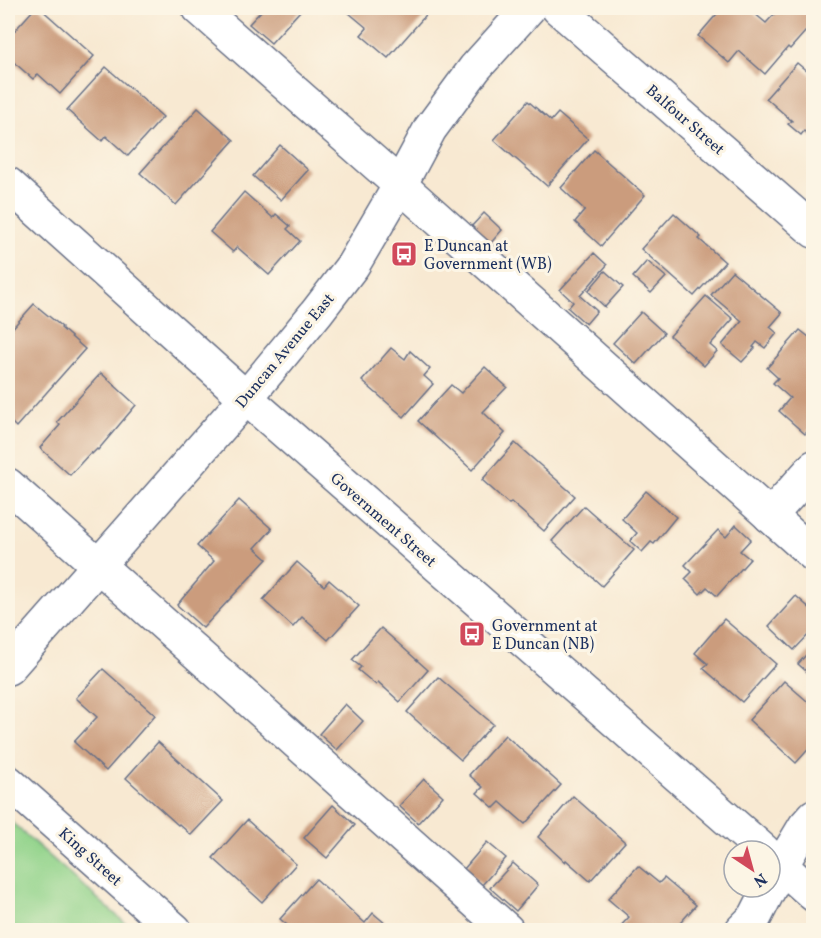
<svg xmlns="http://www.w3.org/2000/svg" width="821" height="938" font-family="Vollkorn,serif">
<style>
.green{fill:#91d38a;stroke:#568174;stroke-width:1.5}
.building{fill:#cb9c7d}
.lines{fill:none;stroke-linecap:round;stroke-linejoin:round}
.minor-casing{stroke:#687087;stroke-width:36}
.minor{stroke:#fff;stroke-width:33}
.labels{text-anchor:middle;stroke-width:6;stroke-linejoin:round;paint-order:stroke}
.street-label{font-size:16px;fill:#1b2f5e;stroke:#fcf5e5}
.poi-label{font-size:16px;fill:#1b2f5e;stroke:#fcf5e5;text-anchor:start}
</style>
<rect width="100%" height="100%" fill="#fcf5e5"/>
<filter id="ink" filterUnits="userSpaceOnUse"><feTurbulence type="fractalNoise" baseFrequency=".0167" numOctaves="2"/><feDisplacementMap in="SourceGraphic" scale="12" xChannelSelector="R" yChannelSelector="G"/><feConvolveMatrix kernelMatrix="1 2 1 2 8 2 1 2 1" color-interpolation-filters="sRGB"/></filter>
<filter id="wash" filterUnits="userSpaceOnUse"><feTurbulence type="fractalNoise" baseFrequency=".008" numOctaves="4" result="noise"/><feDisplacementMap in="SourceGraphic" scale="24" xChannelSelector="R" yChannelSelector="G"/><feGaussianBlur stdDeviation="1.35" result="paint"/><feColorMatrix in="noise" values="0 0 0 0 0 0 0 0 0 0 0 0 0 0 0 0 0 1.4 0 .05"/><feComposite in="paint" operator="in"/></filter>
<g filter="url(#wash)">
<rect width="100%" height="100%" fill="#f8e9d2"/>
<!-- green -->
<polygon class="green" points="8,819 133,930 8,930"/>
<g id="blocks">
<!-- building -->
<g class="building">
<polygon points="35,8 40,8 94,56 60,94 38,74 33,79 8,57 8,38"/>
<polygon points="264,8 296,8 300,11 271,43 249,24"/>
<polygon points="353,8 432,8 388,58 361,35 367,28 349,13"/>
<polygon points="722,8 748,8 766,23 780,8 783,8 788,12 792,8 803,8 814,16 814,22 790,49 788,47 765,74 739,51 729,63 698,36"/>
<polygon points="797,63 814,77 814,139 804,131 801,135 788,124 792,121 766,98"/>
<polygon points="106,67 163,117 128,156 106,136 102,141 67,110"/>
<polygon points="528,101 551,121 558,113 588,139 547,186 494,140"/>
<polygon points="198,108 234,140 176,205 140,173"/>
<polygon points="280,145 308,170 281,200 253,176"/>
<polygon points="594,150 645,195 601,246 575,222 585,210 561,188"/>
<polygon points="244,192 273,218 276,214 290,226 287,229 300,241 269,275 237,247 233,252 210,232"/>
<polygon points="484,213 502,230 489,245 470,228"/>
<polygon points="674,213 701,237 699,239 725,262 694,296 641,249"/>
<polygon points="594,253 607,265 580,296 597,311 586,324 568,308 573,302 560,290"/>
<polygon points="647,261 666,277 651,293 633,277"/>
<polygon points="605,271 623,287 605,307 588,291"/>
<polygon points="732,271 782,313 770,327 777,333 765,348 757,342 753,347 755,348 742,362 722,345 742,321 711,295"/>
<polygon points="706,296 733,319 710,345 717,351 704,366 670,336"/>
<polygon points="34,304 62,327 61,328 85,349 16,427 8,419 8,333"/>
<polygon points="641,312 664,333 636,364 613,343"/>
<polygon points="800,330 814,341 814,425 805,434 779,411 790,398 773,383 778,378 767,368"/>
<polygon points="391,348 405,359 410,351 430,369 424,376 433,384 404,417 362,381"/>
<polygon points="485,367 507,387 483,412 505,433 472,470 418,421 451,385 461,393"/>
<polygon points="101,373 136,405 98,450 97,449 92,454 91,452 70,475 40,448 60,425 57,422"/>
<polygon points="515,443 575,496 544,531 511,502 509,504 482,480"/>
<polygon points="646,491 676,517 654,544 651,542 642,552 630,541 637,533 622,519"/>
<polygon points="239,500 272,529 255,548 267,559 203,628 177,605 214,561 197,546"/>
<polygon points="584,506 634,550 602,586 552,541"/>
<polygon points="736,525 751,539 740,551 750,559 717,596 707,587 700,594 685,579 692,572 685,565 718,530 726,537"/>
<polygon points="297,562 324,586 329,580 359,606 328,640 302,617 293,627 263,600"/>
<polygon points="796,596 814,612 814,629 794,650 769,626"/>
<polygon points="724,619 776,664 742,702 703,668 708,664 695,653"/>
<polygon points="381,628 428,670 400,702 378,682 376,685 358,670 361,667 352,660"/>
<polygon points="814,646 814,678 798,664"/>
<polygon points="103,669 155,715 106,771 74,742 97,717 76,698"/>
<polygon points="438,677 493,724 461,760 407,712"/>
<polygon points="784,681 814,707 814,743 796,763 749,720"/>
<polygon points="345,704 363,721 337,750 319,734"/>
<polygon points="505,735 561,785 525,824 500,802 494,808 477,793 483,787 469,775"/>
<polygon points="158,742 223,801 191,835 179,824 178,825 126,778"/>
<polygon points="424,779 443,796 418,823 399,806"/>
<polygon points="573,796 625,842 590,881 566,860 565,862 538,837"/>
<polygon points="333,805 355,825 327,858 304,838"/>
<polygon points="247,820 296,864 262,902 213,858"/>
<polygon points="487,842 506,858 482,885 464,869"/>
<polygon points="513,863 538,885 516,911 490,888"/>
<polygon points="638,866 659,883 664,878 696,905 674,930 617,930 629,917 608,899"/>
<polygon points="316,879 365,923 373,913 393,930 293,930 280,919"/>
</g>
</g>
</g>
<g filter="url(#ink)">
<use href="#blocks" fill-opacity="0" stroke="#687087" stroke-width="1.5"/>
<g class="lines">
<defs>
<g id="minor">
<polyline points="199,8 400,185 814,555"/>
<polyline points="558,8 814,231"/>
<polyline points="8,184 246,398 764,851"/>
<polyline points="8,485 507,930"/>
<polyline points="770,516 814,467"/>
<polyline points="8,668 246,398 317,312 353,265 400,185 430,129 475,68 529,8"/>
<polyline points="8,782 175,930"/>
<polyline points="770,856 814,895"/>
<polyline points="742,930 755,917 781,866 805,826 814,816"/>
</g>
</defs>
<!-- minor casing -->
<use href="#minor" class="minor-casing"/>
<!-- minor -->
<use href="#minor" class="minor"/>
</g>
</g>
<!-- icons -->
<defs>
<symbol id="bus-square" viewBox="-11 -11 22 22"><rect x="-9" y="-9" width="18" height="18" rx="4" fill="#d1495b" stroke="#fcf5e5"/><path d="M-5-6H5V4H4V6H2V4H-2V6H-4V4H-5ZM-3.5-4V0h7V-4ZM-3.5 1.2v1.5H-2V1.2ZM2 1.2v1.5H3.5V1.2Z" fill="#fff"/></symbol>
</defs>
<g fill-rule="evenodd">
<use href="#bus-square" x="389" y="239" width="30" height="30"/>
<use href="#bus-square" x="457" y="619" width="30" height="30"/>
</g>
<g class="labels">
<!-- street labels -->
<g class="street-label">
<text transform="translate(686 119) rotate(41)" y="6">Balfour Street</text>
<text transform="translate(284 350) rotate(-50)" y="6">Duncan Avenue East</text>
<text transform="translate(384 519) rotate(41)" y="6">Government Street</text>
<text transform="translate(91 856) rotate(42)" y="6">King Street</text>
</g>
<!-- poi labels -->
<g class="poi-label">
<text x="424" y="251">E Duncan at<tspan x="424" dy="18">Government (WB)</tspan></text>
<text x="492" y="631">Government at<tspan x="492" dy="18">E Duncan (NB)</tspan></text>
</g>
</g>
<!-- margin -->
<rect width="821" height="938" fill="none" stroke="#fcf5e5" stroke-width="30"/>
<!-- north arrow -->
<g transform="translate(752 869) rotate(144)"><circle r="28" fill="#fcf5e5" stroke="#a2a6af" stroke-width="1.5"/>
<path d="M0-4.5L10 22L0 15L-10 22Z" fill="#d1495b"/>
<text y="-9" font-size="16" font-weight="bold" text-anchor="middle" fill="#1b2f5e">N</text>
</g>
</svg>
